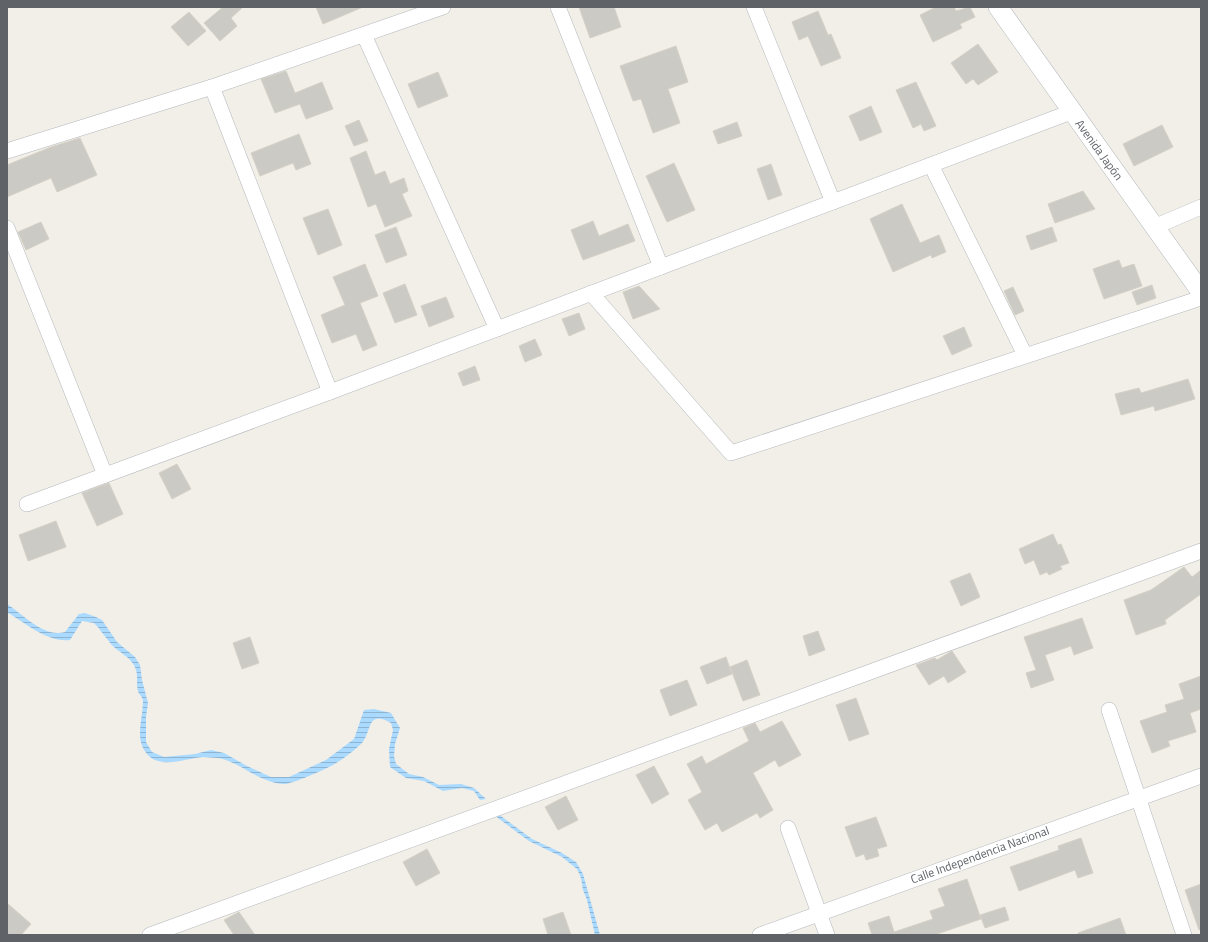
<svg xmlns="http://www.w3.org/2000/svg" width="1208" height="942" font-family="'Titillium Web',sans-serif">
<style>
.water{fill:url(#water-rules)}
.building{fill:#cccac5;stroke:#d6d1c6}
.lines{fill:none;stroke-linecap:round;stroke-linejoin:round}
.minor-casing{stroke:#b5b8bc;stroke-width:16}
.tertiary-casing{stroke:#b5b8bc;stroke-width:20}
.minor{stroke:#fff;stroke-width:15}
.tertiary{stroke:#fff;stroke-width:19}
.labels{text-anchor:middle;stroke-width:3;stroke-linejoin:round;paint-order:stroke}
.street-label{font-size:12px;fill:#5f6368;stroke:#fff}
</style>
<defs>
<pattern id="water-rules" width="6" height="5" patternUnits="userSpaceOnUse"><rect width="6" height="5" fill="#aadaff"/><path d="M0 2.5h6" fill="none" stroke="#8eb4d2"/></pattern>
</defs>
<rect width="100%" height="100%" fill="#f1efe8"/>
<!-- water -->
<g class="water">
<path d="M7,604C24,615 44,638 65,632L79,614L85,613L96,617L102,620L117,642L135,657L140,665L142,680L148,703L146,717V742L152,752L164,757L195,754L211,750L224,753L247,766L271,777H289L326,760L354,739L364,710L374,709L391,713L400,728L395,744L394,756L396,764L409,774L423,777L439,785L461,784L474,788L486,799L480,800L474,791L462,788L443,791L424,781L406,778L390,767L389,749L393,730L391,723C367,709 372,731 362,743C355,750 342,760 333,765C323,770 295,783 285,784C260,784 239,761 218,758C213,758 208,757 203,757C186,758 161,770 147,754C134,739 143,719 143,701C143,697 139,695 138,691C136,684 138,676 136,670C133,658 119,653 111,644C105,637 100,629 94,623L82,621L70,640C48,643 25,623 7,612Z"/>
<polygon points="498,814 532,839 562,853 576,862 583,874 600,935 595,935 587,900 583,890 581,878 577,869 562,857 529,841 494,815"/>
</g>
<!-- building -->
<g class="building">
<polygon points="223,7 243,7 231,18 237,26 220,41 204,23"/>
<polygon points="316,7 363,7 323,24"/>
<polygon points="579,7 614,7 621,27 590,38"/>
<polygon points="936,7 954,7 956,11 970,7 975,17 960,24 962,28 933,42 920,15"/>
<polygon points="818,11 828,35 831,34 841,58 821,66 808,36 799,40 792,22"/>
<polygon points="189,12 206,31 188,46 171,27"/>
<polygon points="978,44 998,72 978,85 973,79 966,84 951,63"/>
<polygon points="676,46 688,82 668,89 680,123 653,133 641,99 633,101 620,66"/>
<polygon points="286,71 295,93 322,82 333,109 306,119 300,104 275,113 261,79"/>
<polygon points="438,72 448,96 418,108 408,84"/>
<polygon points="916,82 936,126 924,131 921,124 913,128 896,90"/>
<polygon points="871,106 882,132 860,141 849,116"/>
<polygon points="359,120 368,141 354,146 345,126"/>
<polygon points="737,122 742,136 718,144 713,131"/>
<polygon points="1162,125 1173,147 1134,166 1123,144"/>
<polygon points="299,134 311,164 296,170 293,163 260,176 251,153"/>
<polygon points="80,138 97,175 57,192 51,178 7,197 7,165 51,147"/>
<polygon points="366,151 375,175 385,171 390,184 404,178 408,191 402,194 412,216 385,227 376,204 368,207 350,158"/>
<polygon points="674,163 695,210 667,222 646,176"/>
<polygon points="771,164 782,195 768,200 757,169"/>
<polygon points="1083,191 1095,209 1055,223 1048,204"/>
<polygon points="902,204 920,243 939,235 946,252 932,258 931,255 893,272 870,219"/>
<polygon points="328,209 342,245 318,255 303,218"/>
<polygon points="593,221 599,236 628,224 635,241 583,260 571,230"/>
<polygon points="41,222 49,239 26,250 18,232"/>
<polygon points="396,227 407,255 386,263 375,235"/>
<polygon points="1052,227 1057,241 1031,250 1026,236"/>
<polygon points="1119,260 1122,268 1134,264 1142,286 1104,299 1093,269"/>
<polygon points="365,264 378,296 360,303 377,345 363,351 356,334 332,343 321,315 345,305 333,277"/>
<polygon points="405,284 417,315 395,323 383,293"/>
<polygon points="1152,285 1156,298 1137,305 1132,292"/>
<polygon points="639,286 660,309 633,319 623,292"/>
<polygon points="1013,287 1024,311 1015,315 1004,291"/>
<polygon points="446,297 454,317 429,327 421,306"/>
<polygon points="579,313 585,329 569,336 562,319"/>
<polygon points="964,327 972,346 952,355 943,336"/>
<polygon points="535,339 542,355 525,362 519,346"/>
<polygon points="475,366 480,380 463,386 458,373"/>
<polygon points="1188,379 1195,399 1155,411 1154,406 1121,415 1115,394 1139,388 1141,393"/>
<polygon points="177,464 191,489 172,499 159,473"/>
<polygon points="109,483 123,514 97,526 82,493"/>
<polygon points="56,521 66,547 28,561 19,535"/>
<polygon points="1053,534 1058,545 1061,544 1069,563 1060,566 1062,569 1049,575 1047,572 1040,575 1034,560 1025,564 1019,549"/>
<polygon points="1184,567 1192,577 1201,570 1201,594 1165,620 1166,624 1136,635 1124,600 1151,590"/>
<polygon points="970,573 980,597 961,606 950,581"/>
<polygon points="1082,618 1093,648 1074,655 1071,646 1045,655 1054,680 1031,688 1026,673 1036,670 1024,637"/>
<polygon points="818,631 825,650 809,656 803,636"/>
<polygon points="250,637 259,663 242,669 233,643"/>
<polygon points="952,651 966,672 948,683 944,676 929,685 916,665 935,658 937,660"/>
<polygon points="726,657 732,674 707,684 700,667"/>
<polygon points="747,660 760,695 743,701 730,667"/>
<polygon points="1201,676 1201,709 1190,713 1196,732 1168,741 1170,746 1152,753 1140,721 1167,712 1165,705 1184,699 1179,684"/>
<polygon points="687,680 697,705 670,716 660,690"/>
<polygon points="856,698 869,734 849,741 836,705"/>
<polygon points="782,721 801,755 779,767 775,760 753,773 773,810 760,818 757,813 722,832 717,823 705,830 688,800 702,792 687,764 702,756 706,764 749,741 743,728 755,723 760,732"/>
<polygon points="654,766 669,794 652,804 636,775"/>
<polygon points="566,796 578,820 558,830 545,807"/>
<polygon points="876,817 887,846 877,849 879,856 866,860 864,854 856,857 845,827"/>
<polygon points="1081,838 1093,873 1078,878 1075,870 1019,891 1010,867 1059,850 1058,846"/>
<polygon points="427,849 440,873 416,886 403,862"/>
<polygon points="967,879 981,919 934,935 872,935 868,923 889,916 894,932 933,919 930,911 945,906 938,889"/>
<polygon points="1201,884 1201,929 1199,930 1185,890"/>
<polygon points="7,903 31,924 21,935 7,935"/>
<polygon points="1005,907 1009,920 985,928 980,915"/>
<polygon points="239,912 255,935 234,935 224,920"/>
<polygon points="563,912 571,935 548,935 543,919"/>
<polygon points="1120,918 1126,935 1078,935 1078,933"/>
</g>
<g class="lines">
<defs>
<g id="minor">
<polyline points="558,7 661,267"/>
<polyline points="754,7 833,202"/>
<polyline points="364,35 497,329"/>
<polyline points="212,87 330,392"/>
<polyline points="7,151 212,87 443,7"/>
<polyline points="931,165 1025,355"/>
<polyline points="1154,227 1201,207"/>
<polyline points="7,228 105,475"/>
<polyline points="591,293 731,453 1201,298"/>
<polyline points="27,504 330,392 1071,112"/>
<polyline points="1109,710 1184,935"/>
<polyline points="788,828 827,935"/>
<polyline points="150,935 1201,551"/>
<polyline points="760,935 1201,776"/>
</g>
<polyline id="tertiary" points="998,7 1201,292"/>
</defs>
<!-- minor casing -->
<use href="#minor" class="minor-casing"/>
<!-- tertiary casing -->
<use href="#tertiary" class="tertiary-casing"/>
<!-- minor -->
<use href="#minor" class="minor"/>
<!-- tertiary -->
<use href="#tertiary" class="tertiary"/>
</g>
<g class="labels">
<!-- street labels -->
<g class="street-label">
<text transform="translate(1099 150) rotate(54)" y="4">Avenida Japón</text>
<text transform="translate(980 855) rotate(-20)" y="4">Calle Independencia Nacional</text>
</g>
</g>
<!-- border -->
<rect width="1208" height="942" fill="none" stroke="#5f6368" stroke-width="16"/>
</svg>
